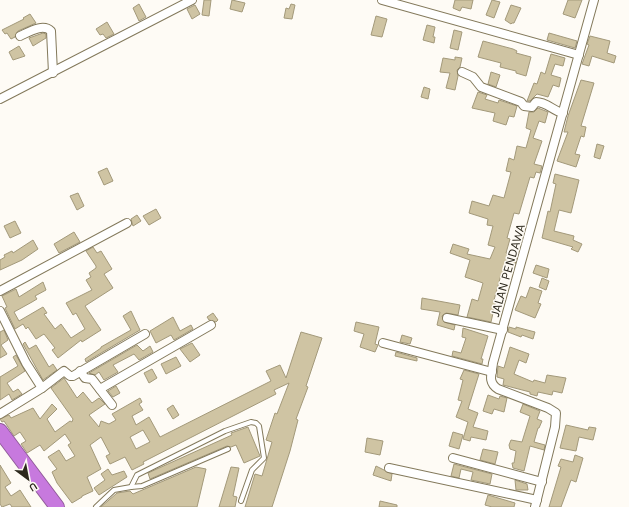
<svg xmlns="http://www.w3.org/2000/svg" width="629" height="507" font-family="Karla,sans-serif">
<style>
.building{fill:#cfc4a3;stroke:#a3997a;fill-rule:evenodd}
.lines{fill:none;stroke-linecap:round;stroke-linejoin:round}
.lane-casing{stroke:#83795b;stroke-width:6}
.street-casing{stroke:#83795b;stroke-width:10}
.highway-casing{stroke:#915d9a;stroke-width:16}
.lane{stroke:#fff;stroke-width:4}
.street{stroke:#fff;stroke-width:8}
.highway{stroke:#c779de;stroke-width:14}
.labels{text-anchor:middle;stroke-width:3;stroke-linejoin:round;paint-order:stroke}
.street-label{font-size:13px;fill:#2c281c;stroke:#fefbf5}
</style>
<rect width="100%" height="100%" fill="#fefbf5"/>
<!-- building -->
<g class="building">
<polygon points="204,0 211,0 209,16 202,15"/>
<polygon points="232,0 245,3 242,12 230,9"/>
<polygon points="455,0 473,0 471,9 462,7 460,11 453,8"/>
<polygon points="492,0 500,2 494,18 486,15"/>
<polygon points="568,0 582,0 575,18 563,14"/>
<polygon points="139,4 146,17 139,21 133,8"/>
<polygon points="291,4 295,5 292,19 284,18 286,8 289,9"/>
<polygon points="195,5 200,14 192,19 187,9"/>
<polygon points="511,5 521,8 514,23 512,23 511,24 505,20"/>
<polygon points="30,14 36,23 18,31 15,37 11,39 7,33 5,34 2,30 24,19 23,18"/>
<polygon points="376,16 387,19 382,37 371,35"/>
<polygon points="107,22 114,34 106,38 103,34 100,35 96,29"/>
<polygon points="427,25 435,27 433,37 435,37 434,43 423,40"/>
<polygon points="454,30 462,32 458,50 450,48"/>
<polygon points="43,33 46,34 46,38 33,46 29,38"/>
<polygon points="549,33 577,41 575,48 547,40"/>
<polygon points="590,36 610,41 607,53 616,56 614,63 592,56 589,66 582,64 589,45 587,44"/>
<polygon points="483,41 513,49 517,51 516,53 531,57 526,76 516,73 516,71 500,67 501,63 478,57"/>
<polygon points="19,46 25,56 13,60 9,52"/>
<polygon points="551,54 565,58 563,66 555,64 551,75 561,78 559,87 553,85 548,97 537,94 530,101 527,101 534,83 537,84 541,72 545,74"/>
<polygon points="455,57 462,58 460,67 457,70 458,76 455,90 446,88 450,73 440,72 443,58 455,60"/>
<polygon points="491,72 500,75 496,87 488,84"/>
<polygon points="581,80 594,83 581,126 586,127 584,137 581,136 575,154 580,155 576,167 557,161 568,132 564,132 568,116"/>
<polygon points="424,87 430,89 428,99 421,97"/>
<polygon points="478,92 487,95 485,99 498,103 499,100 517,106 514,117 509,116 506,125 493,121 495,113 472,108"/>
<polygon points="538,108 548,112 545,123 539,121 533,138 542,141 534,164 542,166 540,173 536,172 534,178 530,177 519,214 514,213 507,238 510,239 506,253 517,257 514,268 510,267 506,277 501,275 494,300 496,300 491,322 467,317 472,299 478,301 483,283 465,277 470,260 450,253 453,244 469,249 467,254 490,259 495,247 488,245 493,226 487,225 488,219 469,213 472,201 489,206 493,195 504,198 511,172 506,171 509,158 514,160 517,146 526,148 531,130 526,128 529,112 534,112"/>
<polygon points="597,144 604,146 600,159 594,157"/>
<polygon points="107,168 113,181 104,185 98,172"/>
<polygon points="555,174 579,180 571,213 559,210 554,231 574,236 573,240 582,244 578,252 571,249 573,247 542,238 548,211 550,212 556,184 553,183"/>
<polygon points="78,193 84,206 77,210 70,196"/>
<polygon points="156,209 161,218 149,225 143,216"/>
<polygon points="137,215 141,221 133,226 131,219"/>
<polygon points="15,221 21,233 10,238 4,226"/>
<polygon points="74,232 80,242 59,253 54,244"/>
<polygon points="33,240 38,249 22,260 0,270 0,260 5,257 4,255 12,251 13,253"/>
<polygon points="93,247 97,253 101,251 112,269 104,274 113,288 85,306 101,330 82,342 81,340 58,358 52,350 55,348 44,334 36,339 28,327 26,329 23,324 15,329 5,308 7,307 2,296 16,289 19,297 43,282 46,290 35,296 37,299 32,302 14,312 19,321 43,307 47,313 44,314 55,329 61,324 71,338 85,329 76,313 73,315 66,303 92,290 86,280 91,277 89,273 96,268 96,266 86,251"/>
<polygon points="536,265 549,269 547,278 533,273"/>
<polygon points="542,278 549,281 546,290 539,287"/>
<polygon points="530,287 542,291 538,303 541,304 535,318 515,310 521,296 526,298"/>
<polygon points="422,298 460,305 458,315 446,313 442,316 444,322 455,325 454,330 437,325 440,312 421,309"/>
<polygon points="131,311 140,330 86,362 85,359 101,348 101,347 131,330 123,316"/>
<polygon points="213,313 218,320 216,322 209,320 207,317"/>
<polygon points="173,317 180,331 191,325 193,329 174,340 171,335 156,343 150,331"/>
<polygon points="356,322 379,327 375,344 378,345 375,352 360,347 364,334 354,331"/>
<polygon points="509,327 516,329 516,327 535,332 533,339 522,335 521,337 508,332"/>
<polygon points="463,328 488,336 481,359 483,359 482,364 452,356 453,351 461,353 466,338 462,337"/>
<polygon points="4,330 8,340 1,345 7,354 0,358 0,332"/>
<path d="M301,332L322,338L306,386L308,387L296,419L298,420L290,451L272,507H245L255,474L262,476L272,442L266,440L275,413L277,414L289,383L274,390L276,394L143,462L144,464L132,470L125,457L110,464L106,456L110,454L101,437L90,445L101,469L87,477L93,491L82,496V497L72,503L57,483L52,472L57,469L48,457L59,450L66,461L75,456L68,445L71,443L65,434L44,451L40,445L27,453L21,444L26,441L20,432L14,436L4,421L2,422L0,419L9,415L11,418L33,408L40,419L52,404L57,409L47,419L55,432L70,421L72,422L73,419L51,388L64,378L77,398L83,392L92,403L99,398L105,404L89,415L99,427L101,421L109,424L116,420L112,414L140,398L142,402L139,404L143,410L132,416L136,425L149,417L160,437L271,381L266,371L280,365L286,378ZM143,430L150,442L136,449L130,437Z"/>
<polygon points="402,335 412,338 410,344 400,342"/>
<polygon points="25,342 29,349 36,345 49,367 53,364 57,370 43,380 23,344"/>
<polygon points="192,343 200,355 190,362 180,349"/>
<polygon points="137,345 143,351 150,346 153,352 139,360 134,354 113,365 118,372 104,380 99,372 95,375 89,373"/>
<polygon points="510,347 529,354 526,363 519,360 514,374 533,382 534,380 545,383 547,375 566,378 562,393 553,391 552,395 538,392 537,396 530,394 530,392 503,385 504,379 497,377 498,366 504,368"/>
<polygon points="396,352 417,358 417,361 395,356"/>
<polygon points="16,355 25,371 7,383 13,392 18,389 22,394 12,400 9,394 0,400 0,377 18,366 13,357"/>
<polygon points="176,357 181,366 166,374 161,364"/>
<polygon points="152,369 157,378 149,383 144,373"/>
<polygon points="464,370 479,374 468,409 478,413 473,427 488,431 486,440 471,437 470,441 463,439 468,422 456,417 462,401 458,400 463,380 460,379"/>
<polygon points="116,386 120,393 113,397 108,391"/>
<polygon points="488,395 499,399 500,396 507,398 504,412 494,409 492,414 483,411"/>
<polygon points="523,404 540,411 537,419 542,421 539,428 538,428 534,442 545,445 544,450 530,446 524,471 513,468 512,463 514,463 516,451 510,449 509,445 511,440 522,442 530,416 520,412"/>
<polygon points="173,405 179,415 173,419 167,409"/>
<polygon points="566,425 588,430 589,427 596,428 593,440 579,437 576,451 560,448"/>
<polygon points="248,427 260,456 244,463 236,445 231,447 227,446 150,479 148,473 232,435 231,433"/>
<polygon points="453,432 463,435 459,449 449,446"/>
<polygon points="367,438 383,441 380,455 365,452"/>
<polygon points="483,449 498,452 495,464 480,460"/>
<polygon points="575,455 583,458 576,482 571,480 561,507 549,507 561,467 558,466 561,459 573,462"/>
<polygon points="454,464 492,474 490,484 471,480 473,472 461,469 459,478 451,476"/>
<polygon points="0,465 11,483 5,487 11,496 20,490 31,507 12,507 10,504 2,507 0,504"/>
<polygon points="376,466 392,474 391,481 373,475"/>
<polygon points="196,467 206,469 197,507 101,507 117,493 130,491 133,494"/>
<polygon points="231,467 239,468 233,496 237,497 235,507 219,507"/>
<polygon points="108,469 112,475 124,471 127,477 99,495 94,488 105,480 101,474"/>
<polygon points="515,480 527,484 528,490 516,490"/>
<polygon points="488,495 515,503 514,507 492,507 485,505"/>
<polygon points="380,501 397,505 397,507 379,507"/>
</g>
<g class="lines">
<defs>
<g id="lane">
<polyline points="131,487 142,486 228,449"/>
<polyline points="96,507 114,490 131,487 137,475 225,431 251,422 256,423 259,426 264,458 252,470 241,501"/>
</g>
<g id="street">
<polyline points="382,0 579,55"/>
<path d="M20,36C29,32 43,23 51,31L53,73"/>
<path d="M462,72L473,77L481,87L521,102L524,106L532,107L536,102C547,102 553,111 563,113"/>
<polyline points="0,99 192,0"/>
<polyline points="0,291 127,223"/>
<polyline points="0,311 26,363 42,388"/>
<polyline points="447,318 503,330"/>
<polyline points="383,343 492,372"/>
<polyline points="80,371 85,378 92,379 112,405"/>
<polyline points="100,389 211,325"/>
<polyline points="0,414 42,388 64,371 70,376 73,376 145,334"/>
<polyline points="453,458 542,482"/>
<polyline points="389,468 537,500"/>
<path d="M535,507L555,427L556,413L548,408L498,389C487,382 492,373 493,363L594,0"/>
</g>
<polyline id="highway" points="0,431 57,507"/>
</defs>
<!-- lane casing -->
<use href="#lane" class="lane-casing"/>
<!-- street casing -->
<use href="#street" class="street-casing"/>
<!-- highway casing -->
<use href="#highway" class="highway-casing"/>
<!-- lane -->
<use href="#lane" class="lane"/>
<!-- street -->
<use href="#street" class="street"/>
<!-- highway -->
<use href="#highway" class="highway"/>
</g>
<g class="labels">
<!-- street labels -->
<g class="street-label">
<text transform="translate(507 270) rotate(-74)" y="5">JALAN PENDAWA</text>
</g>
</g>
<!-- north arrow -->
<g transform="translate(28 479) rotate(148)" stroke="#fefbf5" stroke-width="3" paint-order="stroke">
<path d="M0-3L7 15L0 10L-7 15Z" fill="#2c281c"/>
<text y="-6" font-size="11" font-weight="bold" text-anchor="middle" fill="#2c281c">U</text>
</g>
</svg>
